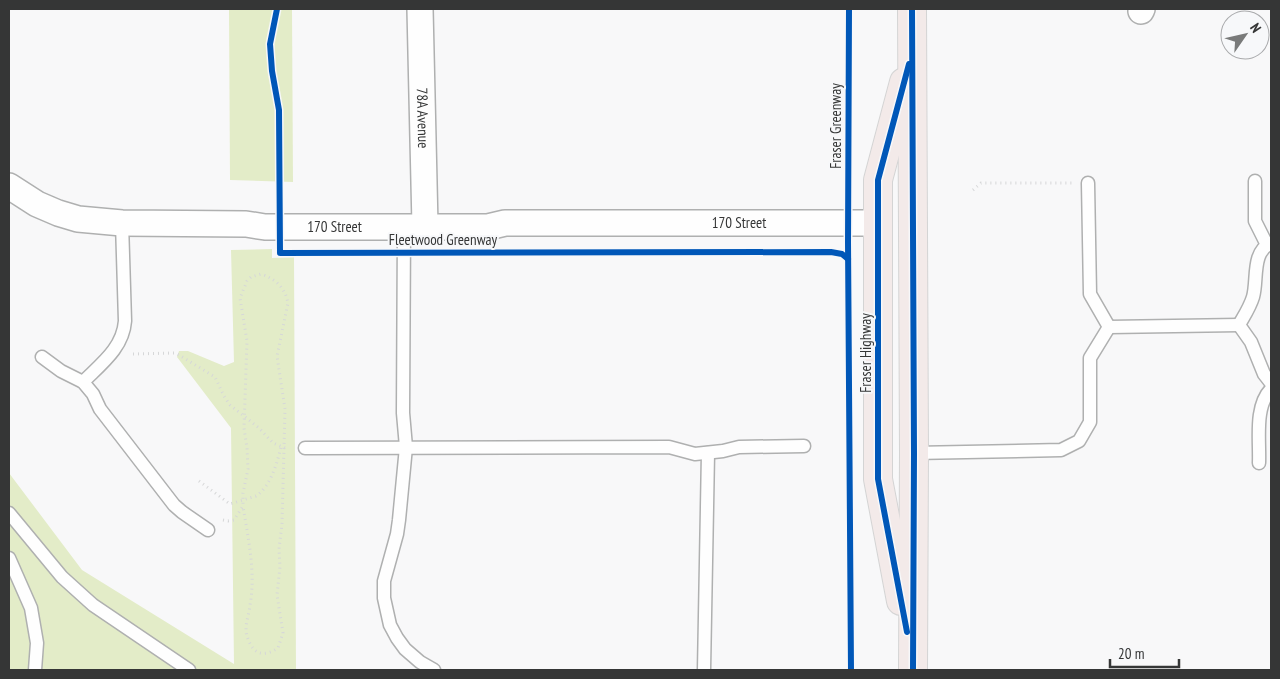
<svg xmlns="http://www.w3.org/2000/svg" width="1280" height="679" font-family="'PT Sans Narrow',sans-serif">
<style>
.green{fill:#e3ecc8}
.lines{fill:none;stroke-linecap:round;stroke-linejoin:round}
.service-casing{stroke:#afb0b0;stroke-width:15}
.minor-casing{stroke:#afb0b0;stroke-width:28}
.primary-casing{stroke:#d4d4d4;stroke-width:30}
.path{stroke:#d6d7d8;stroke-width:3;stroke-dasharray:1 4;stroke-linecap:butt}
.service{stroke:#fefefe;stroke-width:12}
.minor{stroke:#fefefe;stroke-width:25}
.primary{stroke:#f3eae9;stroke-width:28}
.cycleway-casing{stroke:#f7f8fa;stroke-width:9}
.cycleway{stroke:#0057b8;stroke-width:6}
.labels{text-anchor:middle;stroke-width:4;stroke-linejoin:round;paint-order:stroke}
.street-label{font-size:15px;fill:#353636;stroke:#f7f8fa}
</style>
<rect width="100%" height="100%" fill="#f8f8f9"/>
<!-- green -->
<g class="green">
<polygon points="229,9 292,9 293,182 230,180"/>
<polygon points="272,249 272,258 294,257 296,670 9,670 9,473 82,570 234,664 231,428 177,357 179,351 188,351 224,366 234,362 231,250"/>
</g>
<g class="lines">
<defs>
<g id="service">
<polyline points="1255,181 1255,221 1267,245"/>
<polyline points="404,227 403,413 406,447 399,520 397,534 384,581 384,598 390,625 397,638 405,649 420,662 434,670"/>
<path d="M1271,243C1251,252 1258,280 1253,297C1250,307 1244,316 1239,325L1251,342L1264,374L1271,383"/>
<polyline points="1109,327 1239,325"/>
<polyline points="42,357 61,371 83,382 93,394 100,409 174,505 182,512 208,530"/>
<path d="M83,382C101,364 123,348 125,321L122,223"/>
<polyline points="305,448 669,447 695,454 723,451 739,447 804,446"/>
<polyline points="914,453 1061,450 1079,441 1090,422 1090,358 1109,327 1090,294 1088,183"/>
<path d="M1259,463C1260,440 1254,407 1271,389"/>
<polyline points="9,513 62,577 93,605 189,670"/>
<polyline points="9,558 31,608 37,643 35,670"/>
<polyline points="704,670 708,453"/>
</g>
<g id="minor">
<path id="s1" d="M420,9L425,226"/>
<polyline points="1141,11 1142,9"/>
<path id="s2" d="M9,186L37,204L58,213L78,219L122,223L246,224L265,227H488L505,223H878"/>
</g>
<g id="primary">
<polyline points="912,9 914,453 913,670"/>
<polyline points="901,601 878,479 878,180 904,82"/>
</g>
</defs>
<!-- service casing -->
<use href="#service" class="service-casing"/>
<!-- minor casing -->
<use href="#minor" class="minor-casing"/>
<!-- primary casing -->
<use href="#primary" class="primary-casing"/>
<!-- path -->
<g class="path">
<polyline points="973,190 981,183 1072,183"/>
<polyline points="133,354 174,353 179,355 215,377 224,396 230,405 259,428 273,443 285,448"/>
<path d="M199,481L230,504L256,496C271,486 277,463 281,447"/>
<path d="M223,520L228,521L234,520L243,506V493L248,469L247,448L244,428L247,341L240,298L247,281L251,277L261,274C276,279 285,288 288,303L277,356L285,409L282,524L279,549L280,567L277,595L283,633L278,648C264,657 254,655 248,639C243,627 249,617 250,605C256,573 248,538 243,506"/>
</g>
<!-- service -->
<use href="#service" class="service"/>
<!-- minor -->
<use href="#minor" class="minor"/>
<!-- primary -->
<use href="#primary" class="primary"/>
<defs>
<g id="cycleway">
<polyline points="277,9 270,44 272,71 279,110 280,253 831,252 842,254 848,259"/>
<polyline points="849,9 848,242 851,670"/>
<polyline points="912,9 914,453 913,670"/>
<polyline points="907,632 878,479 878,180 909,64"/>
</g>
</defs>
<!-- cycleway casing -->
<use href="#cycleway" class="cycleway-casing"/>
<!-- cycleway -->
<use href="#cycleway" class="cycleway"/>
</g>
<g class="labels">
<!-- street labels -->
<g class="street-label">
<text dy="5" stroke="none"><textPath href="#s1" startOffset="109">78A Avenue</textPath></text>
<text transform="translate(836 126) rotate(-90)" y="5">Fraser Greenway</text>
<text dy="5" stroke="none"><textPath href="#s2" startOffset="739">170 Street</textPath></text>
<text dy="5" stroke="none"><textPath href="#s2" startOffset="334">170 Street</textPath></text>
<text x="443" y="245">Fleetwood Greenway</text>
<text transform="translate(866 353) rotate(-90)" y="5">Fraser Highway</text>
</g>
</g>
<!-- border -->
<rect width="1280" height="679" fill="none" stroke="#353636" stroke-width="20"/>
<!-- north arrow -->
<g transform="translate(1245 35) rotate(56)"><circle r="24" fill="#f7f8fa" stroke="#a9aaac"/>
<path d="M0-4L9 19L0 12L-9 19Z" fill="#797a7a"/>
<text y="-8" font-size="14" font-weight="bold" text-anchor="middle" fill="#353636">N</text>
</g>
<!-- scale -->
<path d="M1110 659v8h69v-8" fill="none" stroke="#353636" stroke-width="2.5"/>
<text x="1118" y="659" font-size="15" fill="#353636" stroke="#f7f8fa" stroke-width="4" paint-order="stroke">20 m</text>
</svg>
